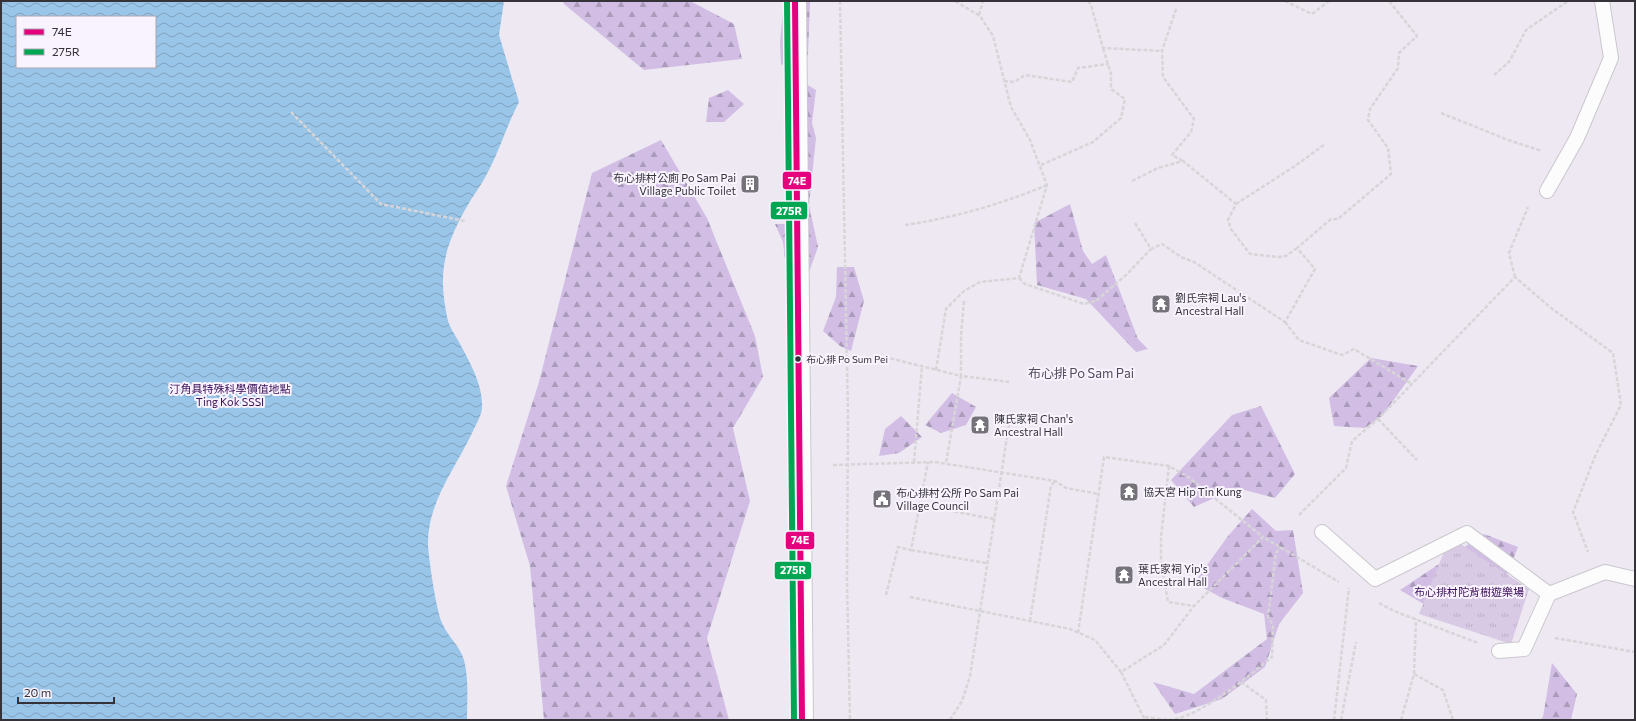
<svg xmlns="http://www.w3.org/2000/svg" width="1636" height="721" font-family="Commissioner,'Noto Sans TC',sans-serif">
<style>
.forest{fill:url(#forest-firs)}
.park{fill:url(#park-tufts)}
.water{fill:url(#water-waves);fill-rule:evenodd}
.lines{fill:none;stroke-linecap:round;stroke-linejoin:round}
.lane-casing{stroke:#cac7ce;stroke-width:16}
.secondary-casing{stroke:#cac7ce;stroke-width:24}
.path{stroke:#d7d5d8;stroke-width:2.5;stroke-dasharray:4 2;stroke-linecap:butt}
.lane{stroke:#fcfcfd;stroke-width:14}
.secondary{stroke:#fcfcfd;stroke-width:22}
.bus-1-casing{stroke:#f8f3fe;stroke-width:9}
.bus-2-casing{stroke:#f8f3fe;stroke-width:9}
.bus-1{stroke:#e5007d;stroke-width:6}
.bus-2{stroke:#00a651;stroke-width:6}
.bus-dot{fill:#353239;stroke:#f8f3fe;stroke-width:1.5}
.labels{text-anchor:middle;stroke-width:4;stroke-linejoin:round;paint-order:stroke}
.bus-label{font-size:10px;fill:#353239;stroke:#f8f3fe;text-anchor:start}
.poi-label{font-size:11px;fill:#353239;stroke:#f8f3fe;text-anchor:start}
.park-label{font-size:11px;fill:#3b0e58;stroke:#f8f3fe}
.quarter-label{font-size:13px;fill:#534b5a;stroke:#f8f3fe}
.line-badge{stroke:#f8f3fe;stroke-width:1.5}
.badge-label{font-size:11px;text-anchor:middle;font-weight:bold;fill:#fff}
</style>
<defs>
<pattern id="forest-firs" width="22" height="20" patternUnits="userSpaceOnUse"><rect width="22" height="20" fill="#d2bee4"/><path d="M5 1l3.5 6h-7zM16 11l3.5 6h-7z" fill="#ab9bba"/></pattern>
<pattern id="park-tufts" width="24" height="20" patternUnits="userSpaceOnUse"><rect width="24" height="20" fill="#d8cae4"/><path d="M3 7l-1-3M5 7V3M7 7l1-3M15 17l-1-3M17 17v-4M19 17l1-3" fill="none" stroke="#baaec4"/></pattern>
<pattern id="water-waves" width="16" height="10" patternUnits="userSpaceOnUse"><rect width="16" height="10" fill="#99c6e8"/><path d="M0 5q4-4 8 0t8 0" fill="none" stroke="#7ea1bd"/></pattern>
</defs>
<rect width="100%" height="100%" fill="#ede8f2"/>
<!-- forest -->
<g class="forest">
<polygon points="563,1 690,1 734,24 742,59 644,70 564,4"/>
<polygon points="784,1 810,1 808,55 781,65 780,42"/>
<polygon points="806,84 816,90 812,123 816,138 809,205 818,247 808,275 787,277 783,242 775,224 788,224"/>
<polygon points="728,90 744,104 724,122 706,122 709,98"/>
<polygon points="661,140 707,218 755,336 763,377 733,428 750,501 707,638 729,720 544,720 530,566 506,486 539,382 592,173"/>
<polygon points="1070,204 1083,251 1092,264 1106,255 1138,339 1148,349 1136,352 1086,299 1037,285 1034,223"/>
<polygon points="837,267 854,267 864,301 851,351 840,346 823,331 836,297"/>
<polygon points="1371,358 1418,366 1383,415 1365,428 1334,426 1329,398"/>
<polygon points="952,393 976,407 966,425 941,433 925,425"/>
<polygon points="1261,406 1295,474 1275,498 1237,488 1194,507 1171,480 1232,415"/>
<polygon points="901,416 922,437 899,453 879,456 885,429"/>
<polygon points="1252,509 1276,531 1293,530 1303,593 1279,624 1265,667 1222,699 1175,714 1153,682 1194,694 1267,639 1264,614 1222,598 1194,583 1228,536"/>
<polygon points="1484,534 1518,547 1490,617 1466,629 1400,590"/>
<polygon points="1552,663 1577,694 1571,720 1540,720 1543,717"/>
</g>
<!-- park -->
<polygon class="park" points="1450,537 1529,589 1511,644 1419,614"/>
<!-- water -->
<path class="water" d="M1,1H504L499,35L519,102C507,125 500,149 488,172C482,184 475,193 469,203C444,246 437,272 448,321C450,328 455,335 459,342C469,361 483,384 482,407C482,415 476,424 473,431C456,468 427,502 428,545C429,561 436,609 442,623C448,637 460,646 464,660C469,679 467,701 467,720H1ZM17,17H155V67H17Z"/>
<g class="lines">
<defs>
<g id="lane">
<polyline points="1547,191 1577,138 1611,58 1602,1"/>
<polyline points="1322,532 1375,579 1467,533 1549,594"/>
<polyline points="1499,651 1524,649 1549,594 1605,572 1635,579"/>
</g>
<polyline id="secondary" points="795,1 802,720"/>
</defs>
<!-- lane casing -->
<use href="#lane" class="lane-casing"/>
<!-- secondary casing -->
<use href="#secondary" class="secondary-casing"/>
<!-- path -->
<g class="path">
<polyline points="840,1 848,416 847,583 850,720"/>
<polyline points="1088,1 1091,5 1103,48 1162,51"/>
<polyline points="1285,1 1312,14 1329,1"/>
<polyline points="1176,9 1162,51 1163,77 1194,119 1191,132 1172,155 1183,161"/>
<polyline points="979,15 983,1"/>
<polyline points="1494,75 1509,62 1526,30 1568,1"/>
<polyline points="1004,81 1014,82 1025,75 1072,82 1078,68 1108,64"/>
<polyline points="291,112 381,204 465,221"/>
<polyline points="1441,113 1508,140 1542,151"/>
<polyline points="1041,165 1093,142 1121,118 1125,99 1111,89 1111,74 1103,48"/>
<polyline points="1132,181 1158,168 1183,161 1236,204 1228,220 1231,229 1250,254 1279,257 1286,256 1297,248"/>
<polyline points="1236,204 1295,166 1324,145"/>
<polyline points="1135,223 1151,249 1162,244 1181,257 1194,262 1285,322 1315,269 1297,248 1331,219 1338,219 1391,174 1388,148 1368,120 1370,109 1398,68 1399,53 1417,36 1389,1"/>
<path d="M905,225C953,218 1002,204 1047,185"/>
<polyline points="1515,277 1509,253 1528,207"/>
<polyline points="1019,278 1025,284 1084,304 1096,301 1126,275 1151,249"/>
<polyline points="964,301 961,336 961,376 1009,382"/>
<polyline points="1285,322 1299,340 1342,355 1354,349 1412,384"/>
<polyline points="831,363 885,357 961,376 946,463"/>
<polyline points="936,370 946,309 964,291 980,282 1019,278 1047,185 1030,140 1011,107 993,36 980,16 955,1"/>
<polyline points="1378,419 1417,460"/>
<polyline points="914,462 922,366"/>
<polyline points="833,465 935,462 1055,481 1066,488 1099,494"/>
<polyline points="1169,466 1161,537 1161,562 1168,602 1194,606"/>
<polyline points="919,505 994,519"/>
<polyline points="1299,515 1346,468 1352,441 1378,419 1515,277 1551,308 1613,353 1621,405 1596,454 1573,512 1588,552"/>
<polyline points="911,550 986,563"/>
<polyline points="886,595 898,547 911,550 928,462"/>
<polyline points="910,597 1070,629 1095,640 1121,672 1164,645 1194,606 1263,537 1339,582"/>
<polyline points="1379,603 1394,611 1478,643"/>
<polyline points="1030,621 1051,486 1055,481"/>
<polyline points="1078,633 1104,457 1169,466 1188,477 1263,537"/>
<polyline points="1555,638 1635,652"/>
<polyline points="1121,672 1145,720"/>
<polyline points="1414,674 1416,619"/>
<polyline points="1241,682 1266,700 1267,720"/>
<path d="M1145,717C1154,718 1167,721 1176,719C1205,712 1249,676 1272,657L1273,625L1268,617L1276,553L1281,547"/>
<polyline points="950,720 962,701 970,676 1009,424"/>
<polyline points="1334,720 1349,588"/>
<polyline points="1341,720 1356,642"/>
<polyline points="1401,720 1414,674 1443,690 1453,720"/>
</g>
<!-- lane -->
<use href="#lane" class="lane"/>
<!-- secondary -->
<use href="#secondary" class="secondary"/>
<defs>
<polyline id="bus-1" points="795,1 802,720"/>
<polyline id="bus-2" points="787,1 794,720"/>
</defs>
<!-- bus-1 casing -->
<use href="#bus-1" class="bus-1-casing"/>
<!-- bus-2 casing -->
<use href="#bus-2" class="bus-2-casing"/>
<!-- bus-1 -->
<use href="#bus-1" class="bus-1"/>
<!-- bus-2 -->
<use href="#bus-2" class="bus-2"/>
</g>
<!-- icons -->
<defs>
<symbol id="building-square" viewBox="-11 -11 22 22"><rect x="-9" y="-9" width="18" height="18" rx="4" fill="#75727a" stroke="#f8f3fe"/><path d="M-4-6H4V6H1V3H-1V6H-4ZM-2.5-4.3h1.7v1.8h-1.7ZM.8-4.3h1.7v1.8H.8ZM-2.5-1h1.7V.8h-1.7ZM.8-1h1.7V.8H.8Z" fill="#fff"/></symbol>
<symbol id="temple-square" viewBox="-11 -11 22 22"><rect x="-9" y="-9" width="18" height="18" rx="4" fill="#75727a" stroke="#f8f3fe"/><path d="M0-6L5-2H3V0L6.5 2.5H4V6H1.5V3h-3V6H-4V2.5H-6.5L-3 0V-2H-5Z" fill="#fff"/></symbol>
<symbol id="civic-square" viewBox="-11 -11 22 22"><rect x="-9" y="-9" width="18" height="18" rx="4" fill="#75727a" stroke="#f8f3fe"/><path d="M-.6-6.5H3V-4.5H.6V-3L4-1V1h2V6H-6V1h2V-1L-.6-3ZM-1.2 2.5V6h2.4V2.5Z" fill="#fff"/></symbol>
</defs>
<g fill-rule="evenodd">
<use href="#building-square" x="739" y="173" width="22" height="22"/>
<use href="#temple-square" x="1150" y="293" width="22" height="22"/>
<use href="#temple-square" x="969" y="414" width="22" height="22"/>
<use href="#temple-square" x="1118" y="481" width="22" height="22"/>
<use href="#civic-square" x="871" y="488" width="22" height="22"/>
<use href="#temple-square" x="1113" y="564" width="22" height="22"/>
</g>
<!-- markers -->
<circle class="bus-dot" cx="798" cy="359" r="3.5"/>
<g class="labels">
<!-- bus labels -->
<g class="bus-label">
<text x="806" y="363">布心排 Po Sum Pei</text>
</g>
<!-- poi labels -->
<g class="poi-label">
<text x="736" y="182" text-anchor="end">布心排村公廁 Po Sam Pai<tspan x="736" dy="13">Village Public Toilet</tspan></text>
<text x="1175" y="302">劉氏宗祠 Lau's<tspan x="1175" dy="13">Ancestral Hall</tspan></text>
<text x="994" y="423">陳氏家祠 Chan's<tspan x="994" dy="13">Ancestral Hall</tspan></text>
<text x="1143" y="496">協天宮 Hip Tin Kung</text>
<text x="896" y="497">布心排村公所 Po Sam Pai<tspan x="896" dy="13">Village Council</tspan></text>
<text x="1138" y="573">葉氏家祠 Yip's<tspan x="1138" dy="13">Ancestral Hall</tspan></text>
</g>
<!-- park labels -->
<g class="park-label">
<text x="230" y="393">汀角具特殊科學價值地點<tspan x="230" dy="13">Ting Kok SSSI</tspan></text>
<text x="1469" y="596">布心排村陀背樹遊樂場</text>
</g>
<!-- quarter labels -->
<g class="quarter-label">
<text x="1081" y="378">布心排 Po Sam Pai</text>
</g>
</g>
<g class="line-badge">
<rect x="782" y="171" width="30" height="19" rx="4" fill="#e5007d"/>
<rect x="770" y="201" width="38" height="19" rx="4" fill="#00a651"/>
<rect x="785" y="531" width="30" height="19" rx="4" fill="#e5007d"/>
<rect x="774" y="561" width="38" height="19" rx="4" fill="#00a651"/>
</g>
<g class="badge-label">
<text x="797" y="185">74E</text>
<text x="789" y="215">275R</text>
<text x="800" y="544">74E</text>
<text x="793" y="574">275R</text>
</g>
<!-- border -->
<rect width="1636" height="721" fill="none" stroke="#353239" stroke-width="4"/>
<!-- legend -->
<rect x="16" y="16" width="140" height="52" fill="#f8f3fe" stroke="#aaa6af"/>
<rect x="24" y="29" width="20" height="6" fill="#e5007d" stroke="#aaa6af"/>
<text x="52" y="36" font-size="12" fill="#353239">74E</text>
<rect x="24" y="49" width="20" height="6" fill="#00a651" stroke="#aaa6af"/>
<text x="52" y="56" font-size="12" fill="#353239">275R</text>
<!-- scale -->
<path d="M18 697v6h96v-6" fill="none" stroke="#353239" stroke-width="2"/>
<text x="24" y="697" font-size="12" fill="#353239" stroke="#f8f3fe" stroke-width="3" paint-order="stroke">20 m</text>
</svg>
